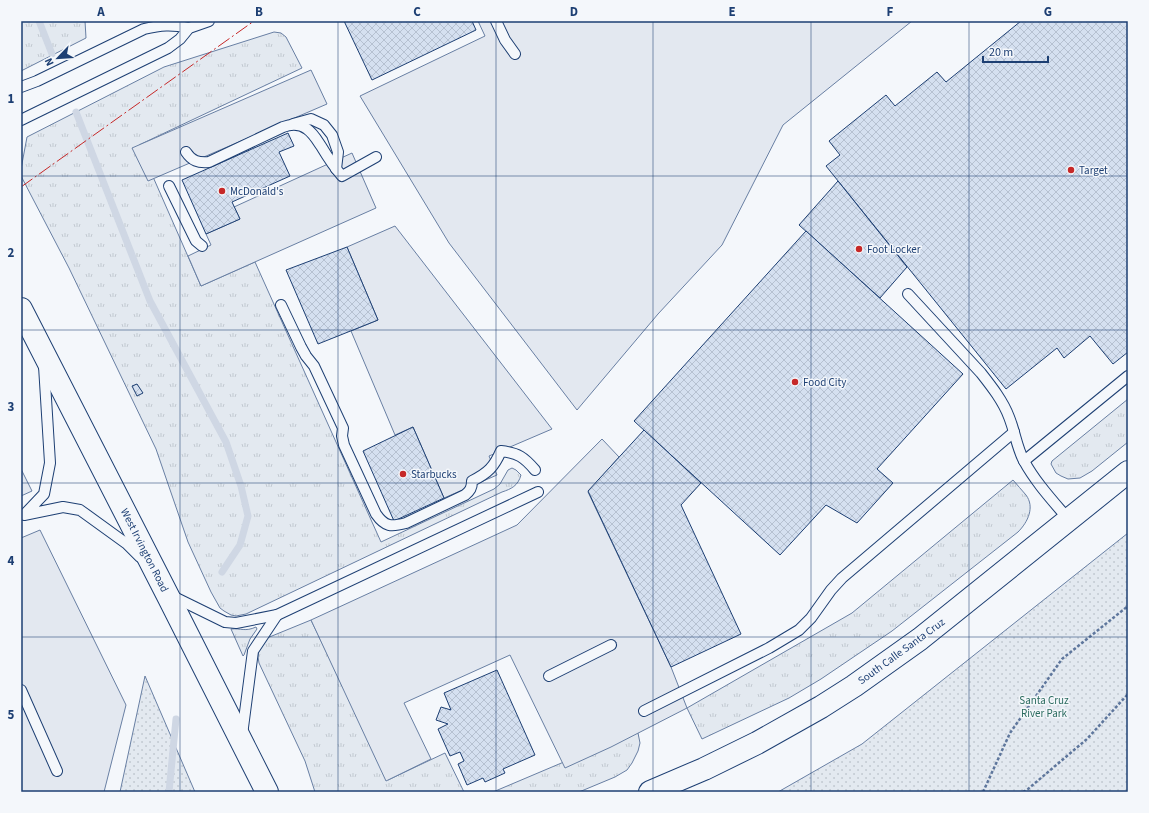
<svg xmlns="http://www.w3.org/2000/svg" width="1149" height="813" font-family="'Source Sans 3',sans-serif">
<style>
.grass{fill:url(#grass-tufts);stroke:#687fa3}
.park{fill:url(#park-dots);stroke:#687fa3}
.parking{fill:#e3e8f0;stroke:#687fa3}
.lines{fill:none;stroke-linecap:round;stroke-linejoin:round}
.stream{stroke:#cfd7e4;stroke-width:7}
.building{fill:url(#building-cross-hatch);stroke:#1d3f73}
.lane-casing{stroke:#1d3f73;stroke-width:12}
.secondary-casing{stroke:#1d3f73;stroke-width:24}
.path{stroke:#5e769c;stroke-width:2.5;stroke-dasharray:3 2;stroke-linecap:butt}
.lane{stroke:#f4f7fb;stroke-width:10}
.secondary{stroke:#f4f7fb;stroke-width:22}
.power{stroke:#c62828;stroke-width:1;stroke-dasharray:14 3 2 3;stroke-linecap:butt}
.grid{fill:none;stroke:#1d3f73;stroke-width:1;stroke-opacity:0.55}
.poi-dot{fill:#c62828;stroke:#f4f7fb;stroke-width:1.5}
.labels{text-anchor:middle;stroke-width:3;stroke-linejoin:round;paint-order:stroke}
.poi-label{font-size:11px;fill:#1d3f73;stroke:#f4f7fb;text-anchor:start}
.street-label{font-size:11px;fill:#1d3f73;stroke:#f4f7fb}
.park-label{font-size:11px;fill:#2c6c60;stroke:#f4f7fb}
.neatline{fill:none;stroke:#1d3f73;stroke-width:1.5}
.grid-label{font-size:13px;text-anchor:middle;font-weight:bold;fill:#1d3f73}
</style>
<defs>
<pattern id="grass-tufts" width="24" height="20" patternUnits="userSpaceOnUse"><rect width="24" height="20" fill="#e3e9f0"/><path d="M3 7l-1-3M5 7V3M7 7l1-3M15 17l-1-3M17 17v-4M19 17l1-3" fill="none" stroke="#c2c9d1"/></pattern>
<pattern id="park-dots" width="8" height="8" patternUnits="userSpaceOnUse"><rect width="8" height="8" fill="#e3e9f0"/><path d="M2 2h.1M6 6h.1" fill="none" stroke="#c2c9d1" stroke-width="1.8" stroke-linecap="round"/></pattern>
<pattern id="building-cross-hatch" width="8" height="8" patternUnits="userSpaceOnUse"><rect width="8" height="8" fill="#d5e0f0"/><path d="M0 0l8 8M0 8l8-8" fill="none" stroke="#b6c1d1"/></pattern>
</defs>
<rect width="100%" height="100%" fill="#f4f7fb"/>
<!-- grass -->
<g class="grass">
<polygon points="21,21 85,21 86,38 21,71"/>
<path d="M274,32L281,33L286,37L302,68L139,145L201,286L255,262L381,542L494,489L500,484L508,470L512,468L516,470L521,475C518,486 511,489 502,492L246,614L236,616L231,615L224,611L220,608L211,592L188,542L156,449L69,268L21,176V169L27,137L164,67Z"/>
<polygon points="1128,399 1128,442 1092,471 1080,478 1068,479 1061,476 1056,473 1051,464 1052,461"/>
<path d="M1013,480C1017,485 1022,490 1026,495C1035,507 1028,522 1018,532L892,631L821,679L789,698L702,739L687,708L852,613Z"/>
<polygon points="311,620 388,780 445,753 464,792 315,792 305,761 259,663 258,657 259,648 267,638"/>
<path d="M256,627L257,629L250,639L244,655L243,656L231,629C241,628 245,632 256,627Z"/>
<polygon points="606,670 638,733 640,743 638,751 632,763 627,770 615,777 579,792 493,792 611,742"/>
</g>
<!-- park -->
<g class="park">
<polygon points="1128,533 1128,792 778,792 862,744"/>
<polygon points="145,676 195,792 120,792"/>
</g>
<!-- parking -->
<g class="parking">
<polygon points="478,21 912,21 783,125 722,245 658,314 577,410 449,243 360,96 485,36"/>
<polygon points="311,70 327,104 148,181 132,148"/>
<polygon points="352,153 376,208 201,286 188,256 211,245 206,234 240,219 234,207"/>
<polygon points="395,226 552,429 489,456 497,475 444,498 413,427 395,435 351,331 378,320 347,247"/>
<polygon points="602,439 619,457 588,492 671,667 687,708 611,747 565,768 510,655 404,703 431,759 386,781 311,620 517,525"/>
<polygon points="21,469 32,491 21,496"/>
<polygon points="40,530 126,705 104,792 21,792 21,538"/>
</g>
<g class="lines">
<!-- stream -->
<g class="stream">
<polyline points="39,21 52,54"/>
<polyline points="76,112 150,301 226,442 241,486 248,516 240,545 222,572"/>
<polyline points="169,792 176,719"/>
</g>
</g>
<!-- building -->
<g class="building">
<polygon points="344,21 472,21 476,30 372,80"/>
<polygon points="1021,21 1128,21 1128,352 1113,364 1090,336 1064,358 1057,348 1006,389 826,166 840,155 829,141 886,95 895,106 937,72 946,82"/>
<polygon points="288,133 294,146 279,152 290,176 232,202 240,219 206,234 182,180"/>
<polygon points="838,181 907,267 880,298 799,225"/>
<polygon points="806,231 963,374 877,469 893,483 857,523 826,505 780,555 634,421"/>
<polygon points="347,247 378,320 318,344 286,270"/>
<polygon points="137,384 143,393 137,396 132,386"/>
<polygon points="413,427 444,498 394,521 363,451"/>
<polygon points="644,430 701,483 681,505 741,634 671,667 588,491"/>
<polygon points="497,670 535,755 503,769 505,773 485,782 483,778 467,785 458,764 464,761 460,752 450,756 438,729 448,724 436,720 441,707 451,710 444,693"/>
</g>
<g class="lines">
<defs>
<g id="lane">
<polyline points="496,21 505,40 515,54"/>
<path d="M21,87L37,81L144,29C161,25 171,24 189,28"/>
<polyline points="21,120 168,48 180,39 189,28 209,21"/>
<polyline points="293,124 311,119 324,125 332,135 338,152 336,169"/>
<path d="M186,152C192,161 198,163 209,162L283,127C291,124 300,124 307,129C313,133 317,140 321,146C327,156 334,167 342,176L376,157"/>
<polyline points="169,186 193,235 196,241 202,246"/>
<path d="M908,294L981,373C992,387 1003,401 1009,417C1015,432 1017,448 1024,461C1036,483 1053,501 1069,520"/>
<path d="M281,305L301,347L306,356L314,366L343,428L342,436L344,445L376,514C385,527 391,527 406,523L465,495C470,491 472,488 472,481C488,473 494,467 501,451C518,453 524,457 535,470"/>
<polyline points="44,366 50,463 44,494 24,515 63,507 80,510 127,544 140,557"/>
<polyline points="1024,461 1128,376"/>
<polyline points="172,596 225,622 236,623 277,615 538,492"/>
<polyline points="549,676 611,645"/>
<polyline points="21,690 57,771"/>
<polyline points="644,711 769,648 799,630 811,618 831,590 842,578 1014,432"/>
<polyline points="242,735 253,651 277,615"/>
</g>
<g id="secondary">
<polyline points="21,309 169,598 267,792"/>
<polyline points="650,792 704,769 757,743 821,707 854,686 920,639 1128,472"/>
</g>
</defs>
<!-- lane casing -->
<use href="#lane" class="lane-casing"/>
<!-- secondary casing -->
<use href="#secondary" class="secondary-casing"/>
<!-- path -->
<g class="path">
<polyline points="983,792 1010,733 1062,659 1128,606"/>
<polyline points="1023,792 1028,789 1087,739 1128,694"/>
</g>
<!-- lane -->
<use href="#lane" class="lane"/>
<!-- secondary -->
<use href="#secondary" class="secondary"/>
<!-- power -->
<polyline class="power" points="21,187 254,21"/>
</g>
<!-- grid -->
<path class="grid" d="M180,21V792M338,21V792M496,21V792M653,21V792M811,21V792M969,21V792M21,176H1128M21,330H1128M21,483H1128M21,637H1128"/>
<!-- markers -->
<g class="poi-dot">
<circle cx="1071" cy="170" r="4"/>
<circle cx="222" cy="191" r="4"/>
<circle cx="859" cy="249" r="4"/>
<circle cx="795" cy="382" r="4"/>
<circle cx="403" cy="474" r="4"/>
</g>
<g class="labels">
<!-- poi labels -->
<g class="poi-label">
<text x="1079" y="174">Target</text>
<text x="230" y="195">McDonald's</text>
<text x="867" y="253">Foot Locker</text>
<text x="803" y="386">Food City</text>
<text x="411" y="478">Starbucks</text>
</g>
<!-- street labels -->
<g class="street-label">
<text transform="translate(145 550) rotate(63)" y="4">West Irvington Road</text>
<text transform="translate(901 651) rotate(-36)" y="4">South Calle Santa Cruz</text>
</g>
<!-- park labels -->
<g class="park-label">
<text x="1044" y="704">Santa Cruz<tspan x="1044" dy="13">River Park</tspan></text>
</g>
</g>
<!-- border -->
<rect width="1149" height="813" fill="none" stroke="#f4f7fb" stroke-width="44"/>
<!-- north arrow -->
<g transform="translate(58 58) rotate(245)" stroke="#f4f7fb" stroke-width="3" paint-order="stroke">
<path d="M0-3L7 15L0 10L-7 15Z" fill="#1d3f73"/>
<text y="-6" font-size="11" font-weight="bold" text-anchor="middle" fill="#1d3f73">N</text>
</g>
<!-- scale -->
<path d="M983 56v6h65v-6" fill="none" stroke="#1d3f73" stroke-width="2"/>
<text x="989" y="56" font-size="12" fill="#1d3f73" stroke="#f4f7fb" stroke-width="3" paint-order="stroke">20 m</text>
<rect x="22" y="22" width="1105" height="769" class="neatline"/>
<g class="grid-label">
<text x="101" y="16">A</text>
<text x="259" y="16">B</text>
<text x="417" y="16">C</text>
<text x="574" y="16">D</text>
<text x="732" y="16">E</text>
<text x="890" y="16">F</text>
<text x="1048" y="16">G</text>
<text x="11" y="103">1</text>
<text x="11" y="257">2</text>
<text x="11" y="411">3</text>
<text x="11" y="565">4</text>
<text x="11" y="719">5</text>
</g>
</svg>
